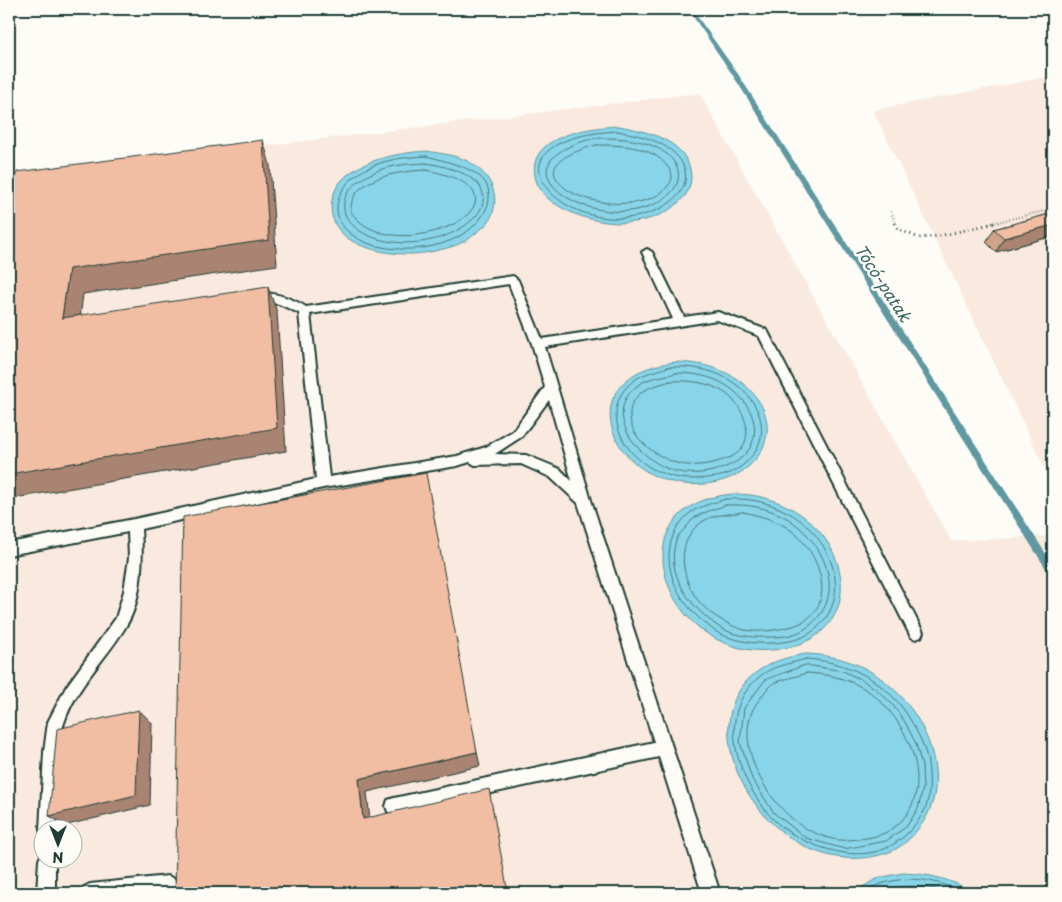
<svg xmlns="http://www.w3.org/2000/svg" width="1062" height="902" font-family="'Playpen Sans',sans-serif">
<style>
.built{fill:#f9e9de;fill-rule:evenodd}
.water{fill:#88d4e8;stroke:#5e98a0}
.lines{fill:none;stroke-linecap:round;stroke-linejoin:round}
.shore{stroke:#49797c;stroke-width:1}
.stream{fill:#5e98a0;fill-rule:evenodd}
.service-casing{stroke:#1f3d34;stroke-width:4}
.path-far1{stroke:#1f3d34;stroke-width:2.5;stroke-dasharray:0.5 2.5;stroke-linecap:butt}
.path{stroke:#1f3d34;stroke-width:3;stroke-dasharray:1 4;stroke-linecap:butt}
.service{fill:#fdfcf7;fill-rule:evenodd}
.wall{fill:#cfa38c;stroke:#1f3d34}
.shaded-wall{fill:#a98472;stroke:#1f3d34}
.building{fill:#f1bda3;stroke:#1f3d34}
.labels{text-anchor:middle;stroke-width:5;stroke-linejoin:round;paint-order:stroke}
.water-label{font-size:16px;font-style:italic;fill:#396361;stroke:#fdfcf7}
</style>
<rect width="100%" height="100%" fill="#fdfcf7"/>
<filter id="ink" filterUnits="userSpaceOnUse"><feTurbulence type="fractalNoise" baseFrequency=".02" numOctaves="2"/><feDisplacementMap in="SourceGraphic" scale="10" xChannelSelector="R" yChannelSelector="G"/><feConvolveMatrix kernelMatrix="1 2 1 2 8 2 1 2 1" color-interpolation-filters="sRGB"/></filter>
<g filter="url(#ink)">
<!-- built -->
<g class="built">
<polygon points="1053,76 1053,485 873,110"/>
<path d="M699,93L951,541L1053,536V893H9V177ZM42,830H72V860H42Z"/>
</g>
<!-- water -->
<g class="water">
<path d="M619,126C647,131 689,141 691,176C691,185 688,194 681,200C649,233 589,227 554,203C544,197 537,187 535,176C527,135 591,127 619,126Z"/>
<path d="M427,151C442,154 458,155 471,163C492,176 502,199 489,221C486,226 479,230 475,234C463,245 445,249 430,252C397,259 323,249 332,200C339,162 396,153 427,151Z"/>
<path d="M676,362C703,363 729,369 749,389C787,427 761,475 712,483C615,500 559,374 676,362Z"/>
<path d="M734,494C848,494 887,640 772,650C665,660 610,503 734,494Z"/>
<path d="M806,654C834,655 860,662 883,680C925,711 957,783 918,829C911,838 903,846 892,851C762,902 647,675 806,654Z"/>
<path d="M903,873C929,874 952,879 974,893H852L878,878Z"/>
</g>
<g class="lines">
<!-- shore -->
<g class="shore">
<path d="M618,131C633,134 648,137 661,144C695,162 693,193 659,209C572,251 462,139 618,131Z"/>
<path d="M595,138C614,138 634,138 651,145C693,163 684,196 644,208C581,227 490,163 595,138Z"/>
<path d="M596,145C620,145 651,145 667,166C673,173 674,179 668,186C649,212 587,206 565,188C535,163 576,151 596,145Z"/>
<path d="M427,156C444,161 474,167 485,182C490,189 490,200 487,207C470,248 405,257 367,243C324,226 330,187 368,168C386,159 407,157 427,156Z"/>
<path d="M426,163C543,181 458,261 378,239C341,228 329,197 367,176C385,165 406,164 426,163Z"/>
<path d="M426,170C556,195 395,275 351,212C348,177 402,171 426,170Z"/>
<path d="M668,367C686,366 704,368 720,375C760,393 780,439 739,468C729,475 719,477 707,478C691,480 677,479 662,473C624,460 595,407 636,379C644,373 658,371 668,367Z"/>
<path d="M676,373C693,373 712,376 727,386C757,405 768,445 732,464C713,474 685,477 666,468C632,453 600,407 643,382C652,377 666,376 676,373Z"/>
<path d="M670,381C689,380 709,382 725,393C748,409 759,448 726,459C710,465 689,468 673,462C651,453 628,436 630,411C631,403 638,394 645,390C652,386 662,384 670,381Z"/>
<path d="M725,499C747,498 767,501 787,512C827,532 856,592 817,628C803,640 789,642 771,643C753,644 737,641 720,634C714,631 709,626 705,623C671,597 652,545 690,513C699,506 715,503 725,499Z"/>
<path d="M726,505C747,504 766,507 785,517C822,538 850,594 809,626C798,635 785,637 770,637C753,638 734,636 719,627C692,609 663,573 677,538C679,534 684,530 687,526C689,524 692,520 694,518C703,512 716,509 726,505Z"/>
<path d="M743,512C761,516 778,520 792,531C822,555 840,611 793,626C778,630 760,633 744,630C727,625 707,613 697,599C678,573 676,533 709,518C719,514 733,514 743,512Z"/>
<path d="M806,659C855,662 895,686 917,732C924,745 929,760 929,775C930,788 929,804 922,815C896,855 863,861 820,847C803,841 784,831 772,818C736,778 712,708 766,672C777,665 794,663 806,659Z"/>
<polygon points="806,665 843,671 860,679 876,689 892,704 905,722 916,744 922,766 923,788 918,809 906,827 886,841 844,849 806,838 774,813 752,779 740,742 744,708 765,680"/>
<path d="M807,673C829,674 850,679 868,691C906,717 940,788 897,825C885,835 875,837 859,839C853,839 847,841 840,840C831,840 813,833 805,828C768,806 728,739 759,700C763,695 767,688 771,685C781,679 796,677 807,673Z"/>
<path d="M859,893C897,874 926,875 965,893"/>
<path d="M872,893C899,883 923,885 951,893"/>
</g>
<!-- stream -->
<polygon class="stream" points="688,9 692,9 738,74 1053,565 1053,576 1050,575 732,74"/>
<defs>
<g id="service">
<path d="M647,249L652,252L684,317L718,312L767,330L923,632L921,637L916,639L911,637L759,336L717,320L545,347L591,500L720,893H702L659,757L394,814L388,812L386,806L388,800L394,798L654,742L578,503L550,477L521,464L475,465L470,462L457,466L323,488L141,529C143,558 142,601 126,626C107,658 76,686 64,723C55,748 58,801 56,830H42V836L40,830L44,752L48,722L66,687L116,618L124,591L129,558L128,532L9,555V543L134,519L316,479L299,313L279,304L251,301L250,298L251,295C269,290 290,297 306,307L513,276L518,280L542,339L673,319L642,252ZM509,284L532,344L545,387L513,431L486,447L457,456L329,477L310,314ZM549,400L572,481L560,469L526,455L495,454L521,437Z"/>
<polygon points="42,853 42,860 55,860 55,893 37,893 39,860"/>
<polygon points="168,876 174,879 177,885 174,891 169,893 81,893 84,887 90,884"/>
</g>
</defs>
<!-- service casing -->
<use href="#service" class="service-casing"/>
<!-- path-far1 -->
<g class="path-far1">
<polyline points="891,212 896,224"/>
<polyline points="989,224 1053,209"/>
</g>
<!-- path -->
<polyline class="path" points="895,223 898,229 919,238 939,236 995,223"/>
<!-- service -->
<use href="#service" class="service"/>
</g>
<!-- wall -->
<polygon class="wall" points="1053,213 1053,236 996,252 986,242 994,229"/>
<!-- shaded-wall -->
<g class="shaded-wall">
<polygon points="263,140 270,165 277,265 83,294 77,342 62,318 69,269"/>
<polygon points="1053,225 1053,236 996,252 1004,238"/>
<polygon points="268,287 277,312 286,451 9,499 9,474"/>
<polygon points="139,710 152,723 150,805 67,825 49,816"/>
<polygon points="477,752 480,766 367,792 371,830 363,819 359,779"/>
</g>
<!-- building -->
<g class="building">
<polygon points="263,140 269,240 69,269 62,318 268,287 277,428 9,474 9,211 17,172"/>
<polygon points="1053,213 1053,225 1004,238 994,229"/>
<polygon points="426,473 477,752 359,779 363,819 489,789 508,893 175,893 183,517"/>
<polygon points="139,710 136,795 49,816 57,729"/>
</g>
</g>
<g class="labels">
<!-- water labels -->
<g class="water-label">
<text transform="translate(883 283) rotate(57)" y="6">Tócó-patak</text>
</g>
</g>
<!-- margin -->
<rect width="1062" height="902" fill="none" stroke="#fdfcf7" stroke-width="30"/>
<rect x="15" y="15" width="1032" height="872" fill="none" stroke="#1f3d34" stroke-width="2" filter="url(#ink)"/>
<!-- north arrow -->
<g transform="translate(58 844) rotate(180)"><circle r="24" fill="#fdfcf7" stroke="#a4b0a9"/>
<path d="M0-4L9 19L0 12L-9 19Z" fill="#1f3d34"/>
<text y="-8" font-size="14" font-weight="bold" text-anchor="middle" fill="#1f3d34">N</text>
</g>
</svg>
